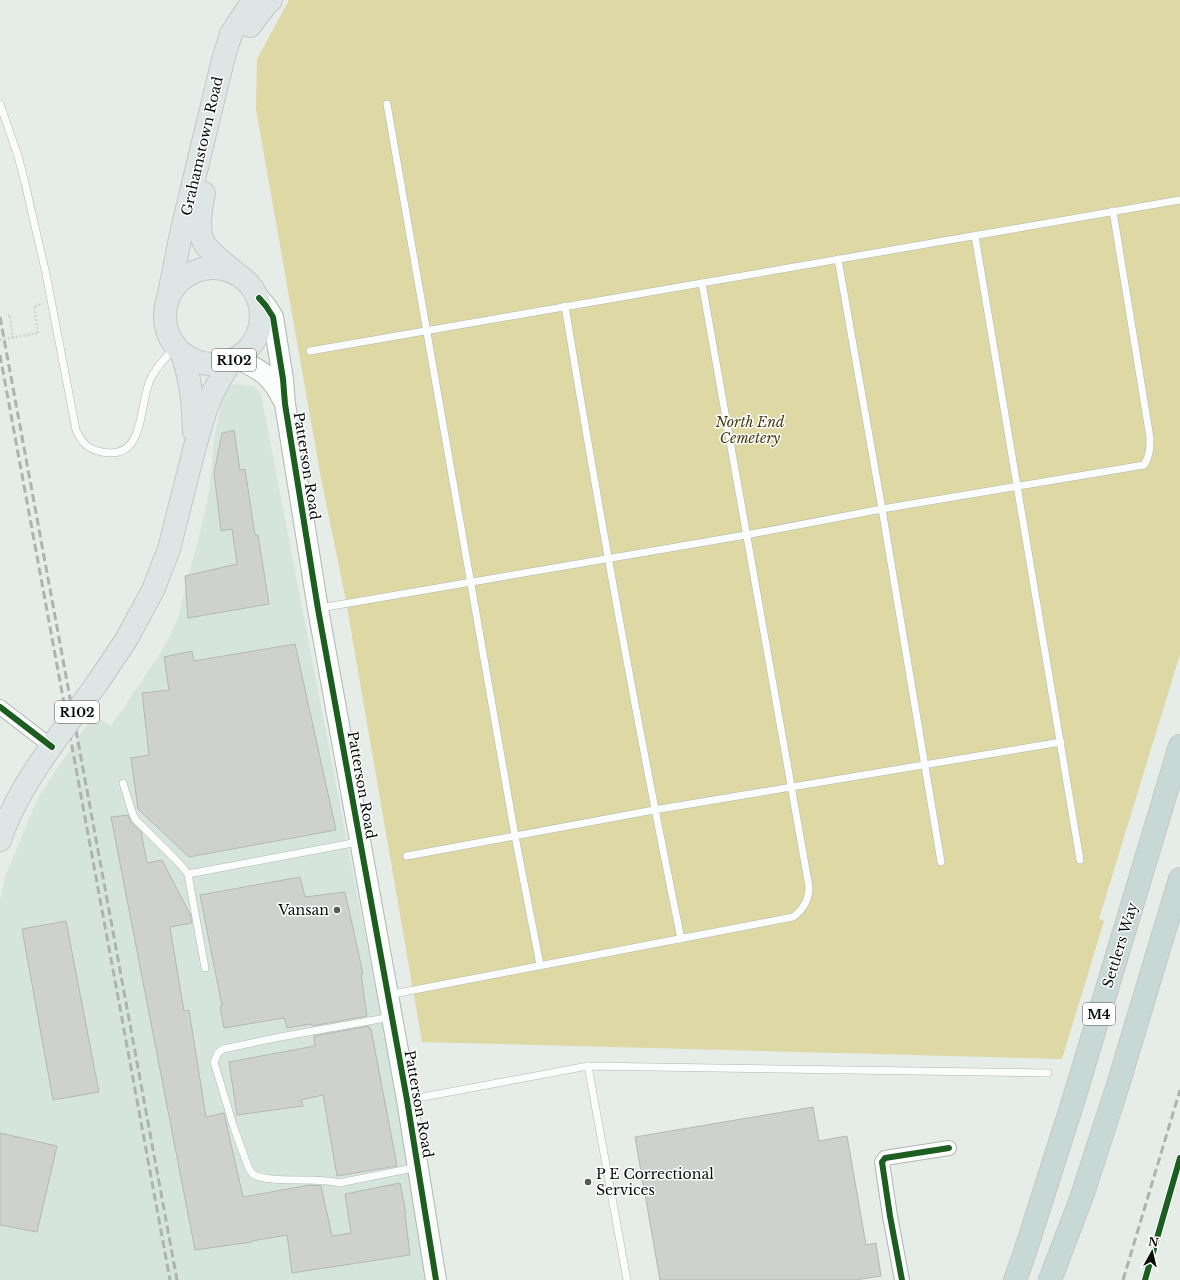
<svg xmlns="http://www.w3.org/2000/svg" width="1180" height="1280" font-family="'Libre Baskerville',serif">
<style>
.built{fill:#d6e5db}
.green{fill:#ddd8a4}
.building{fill:#ced1cd;stroke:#b3b8b3}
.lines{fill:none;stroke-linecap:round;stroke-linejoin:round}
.lane-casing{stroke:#b1b7b3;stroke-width:8}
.street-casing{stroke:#b1b7b3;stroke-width:16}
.secondary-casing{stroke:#b1b7b3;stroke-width:22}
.primary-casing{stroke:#c5c7c6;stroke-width:24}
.highway-casing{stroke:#c5c7c6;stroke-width:24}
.path{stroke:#d1d3d2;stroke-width:2.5;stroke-dasharray:2 2;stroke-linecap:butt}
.lane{stroke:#fbfcfc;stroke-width:7}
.street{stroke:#fbfcfc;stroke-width:14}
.secondary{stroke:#fbfcfc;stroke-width:20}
.primary{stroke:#dde6e5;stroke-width:22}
.highway{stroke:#c8d8d5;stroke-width:22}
.rail{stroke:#b0b1b1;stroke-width:3;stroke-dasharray:8 4;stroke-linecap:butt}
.primary-bridge-casing{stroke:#c5c7c6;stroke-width:24;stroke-linecap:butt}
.path-bridge{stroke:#d1d3d2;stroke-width:2.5;stroke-dasharray:2 2;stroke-linecap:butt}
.primary-bridge{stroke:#dde6e5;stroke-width:22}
.cycleway-casing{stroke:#fff;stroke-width:8}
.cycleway{stroke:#1b5e20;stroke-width:6}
.poi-dot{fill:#565b58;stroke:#fff;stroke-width:1.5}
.labels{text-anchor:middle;stroke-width:3;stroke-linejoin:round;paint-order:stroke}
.shield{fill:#fff;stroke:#525654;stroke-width:1}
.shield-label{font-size:13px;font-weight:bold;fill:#080d0a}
.street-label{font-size:14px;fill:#080d0a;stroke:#fff}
.park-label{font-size:14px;font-style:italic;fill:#453e11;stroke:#fff}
.poi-label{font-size:14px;fill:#080d0a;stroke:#fff;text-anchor:end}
</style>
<rect width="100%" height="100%" fill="#e6ece8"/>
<!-- built -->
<polygon class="built" points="234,384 253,386 261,394 396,1096 426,1280 0,1280 0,900 5,877 36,802 56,770 94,715 111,726 159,655 169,638 177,621 190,569 197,546 208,497 215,434 224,390"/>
<!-- green -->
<polygon class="green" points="289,0 1180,0 1180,654 1099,919 1104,921 1062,1059 422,1042 346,601 321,478 256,109 257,59"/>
<!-- building -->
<g class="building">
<polygon points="234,430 240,470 245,469 255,535 258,535 269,604 188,618 185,576 237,564 232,529 221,531 214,473 222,433"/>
<polygon points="295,644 336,830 189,857 138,809 131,758 149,755 142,693 169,690 164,657 192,651 194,661"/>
<polygon points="128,815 131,822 141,832 147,863 162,860 190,914 192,923 170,927 184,1011 189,1010 206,1117 224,1113 243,1197 310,1185 321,1186 332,1236 351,1233 345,1194 400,1183 406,1214 405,1214 410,1255 292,1273 287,1235 252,1241 252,1242 195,1250 111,817"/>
<polygon points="300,877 305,897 345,892 363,974 361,974 367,1016 312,1026 311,1024 287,1028 284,1018 224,1028 220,1007 222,1006 200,895"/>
<polygon points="66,921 99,1092 53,1100 22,929"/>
<polygon points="369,1026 369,1029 371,1029 397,1166 337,1176 323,1095 301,1100 303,1106 237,1115 229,1062 315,1046 314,1036"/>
<polygon points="813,1107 819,1141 847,1136 866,1245 876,1243 881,1276 855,1280 660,1280 635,1137"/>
<polygon points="0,1133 57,1146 37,1232 0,1225"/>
</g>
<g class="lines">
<defs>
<g id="lane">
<path d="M0,104L18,156L25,183L46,274L76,430C82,443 87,449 102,452C147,461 138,403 151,378C157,366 167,357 175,346"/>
<polyline points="387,104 515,836 540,965"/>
<polyline points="975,236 1080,860"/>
<polyline points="838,259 882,509 941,862"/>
<path d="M565,306C600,518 638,729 681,939"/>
<polyline points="310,351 1180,200"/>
<path d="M320,608L746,535L882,509L1144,465C1150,456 1150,448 1150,438L1113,211"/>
<polyline points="123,783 132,812 135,819 179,863 188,874 358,842"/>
<polyline points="407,856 654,810 1061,742"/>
<polyline points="188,874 205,968"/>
<path d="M388,995L793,917C804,909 809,900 809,887L702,283"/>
<path d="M391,1017L280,1037L223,1049L218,1053L214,1062L234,1128L249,1169C250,1170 251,1172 253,1174C265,1184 319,1177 339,1183L418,1167"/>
<polyline points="588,1066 627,1280"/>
<polyline points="407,1100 588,1066 1048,1073"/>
</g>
<g id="street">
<polyline points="0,707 52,747"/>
<polyline points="902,1280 890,1216 882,1162 885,1158 949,1148"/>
</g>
<g id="secondary">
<polyline points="259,298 266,306 273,317 283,379 285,404 318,609 407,1100 436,1280"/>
<path d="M237,359C260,369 272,376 283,400"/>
</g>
<g id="primary">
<polyline points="250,26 265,6 271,0"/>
<path d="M204,193C201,209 196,233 206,246C214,256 225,264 235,272"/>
<circle cx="213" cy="316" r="48"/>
<polyline points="168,299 182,229 223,60 231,34 253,0"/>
<path d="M182,353C191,381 193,402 194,431"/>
<polyline points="98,682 126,640 153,590 169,549 195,446 205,412 214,390 231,361"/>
<path d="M0,840C12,804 33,772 55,741"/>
</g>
<g id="highway">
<polyline points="1015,1280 1024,1255 1072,1105 1180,746"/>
<polyline points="1050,1280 1082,1196 1117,1088 1180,879"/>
</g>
</defs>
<!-- lane casing -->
<use href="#lane" class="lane-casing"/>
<!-- street casing -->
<use href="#street" class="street-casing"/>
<!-- secondary casing -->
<use href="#secondary" class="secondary-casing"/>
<!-- primary casing -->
<use href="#primary" class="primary-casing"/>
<!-- highway casing -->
<use href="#highway" class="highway-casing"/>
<!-- path -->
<g class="path">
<polyline points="8,316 10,315 13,338"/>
<polyline points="38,333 34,306 43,304"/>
</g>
<!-- lane -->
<use href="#lane" class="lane"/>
<!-- street -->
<use href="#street" class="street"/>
<!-- secondary -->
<use href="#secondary" class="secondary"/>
<!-- primary -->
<use href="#primary" class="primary"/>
<!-- highway -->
<use href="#highway" class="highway"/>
<!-- rail -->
<g class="rail">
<polyline points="0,317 177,1280"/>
<polyline points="0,355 170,1280"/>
<polyline points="1123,1280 1180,1090"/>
</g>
<defs>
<polyline id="primary-bridge" points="55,741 98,682"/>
</defs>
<!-- primary-bridge casing -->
<use href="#primary-bridge" class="primary-bridge-casing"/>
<!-- path-bridge -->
<polyline class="path-bridge" points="0,340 38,333"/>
<!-- primary-bridge -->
<use href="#primary-bridge" class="primary-bridge"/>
<defs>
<g id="cycleway">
<polyline points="259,298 266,306 273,317 283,379 285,404 318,609 407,1100 436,1280"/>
<polyline points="0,707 52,747"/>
<polyline points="902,1280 890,1216 882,1162 885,1158 949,1148"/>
<polyline points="1145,1280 1180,1158"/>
</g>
</defs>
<!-- cycleway casing -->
<use href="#cycleway" class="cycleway-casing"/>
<!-- cycleway -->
<use href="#cycleway" class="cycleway"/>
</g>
<!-- markers -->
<g class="poi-dot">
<circle cx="337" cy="910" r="4"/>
<circle cx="588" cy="1182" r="4"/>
</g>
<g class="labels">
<!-- shield labels -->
<g class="shield">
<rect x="212" y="349" width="44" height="22" rx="3"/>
<rect x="55" y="701" width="44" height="22" rx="3"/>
<rect x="1083" y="1003" width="32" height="22" rx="3"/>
</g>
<g class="shield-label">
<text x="234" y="365">R102</text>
<text x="77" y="717">R102</text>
<text x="1099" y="1019">M4</text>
</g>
<!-- street labels -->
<g class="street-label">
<text transform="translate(202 146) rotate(-77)" y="5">Grahamstown Road</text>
<text transform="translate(307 466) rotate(81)" y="5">Patterson Road</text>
<text transform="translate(362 785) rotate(80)" y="5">Patterson Road</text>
<text transform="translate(1120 945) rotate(-73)" y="5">Settlers Way</text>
<text transform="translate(419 1104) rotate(80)" y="5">Patterson Road</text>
</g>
<!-- park labels -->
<g class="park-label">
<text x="750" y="427">North End<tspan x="750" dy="16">Cemetery</tspan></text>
</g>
<!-- poi labels -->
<g class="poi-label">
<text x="329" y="915">Vansan</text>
<text x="596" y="1179" text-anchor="start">P E Correctional<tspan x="596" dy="16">Services</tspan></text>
</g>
</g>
<!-- north arrow -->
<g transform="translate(1152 1252) rotate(8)" stroke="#ffffff" stroke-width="3" paint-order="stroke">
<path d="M0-3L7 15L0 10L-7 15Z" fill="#080d0a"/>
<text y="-6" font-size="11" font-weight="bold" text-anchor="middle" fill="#080d0a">N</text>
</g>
</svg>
